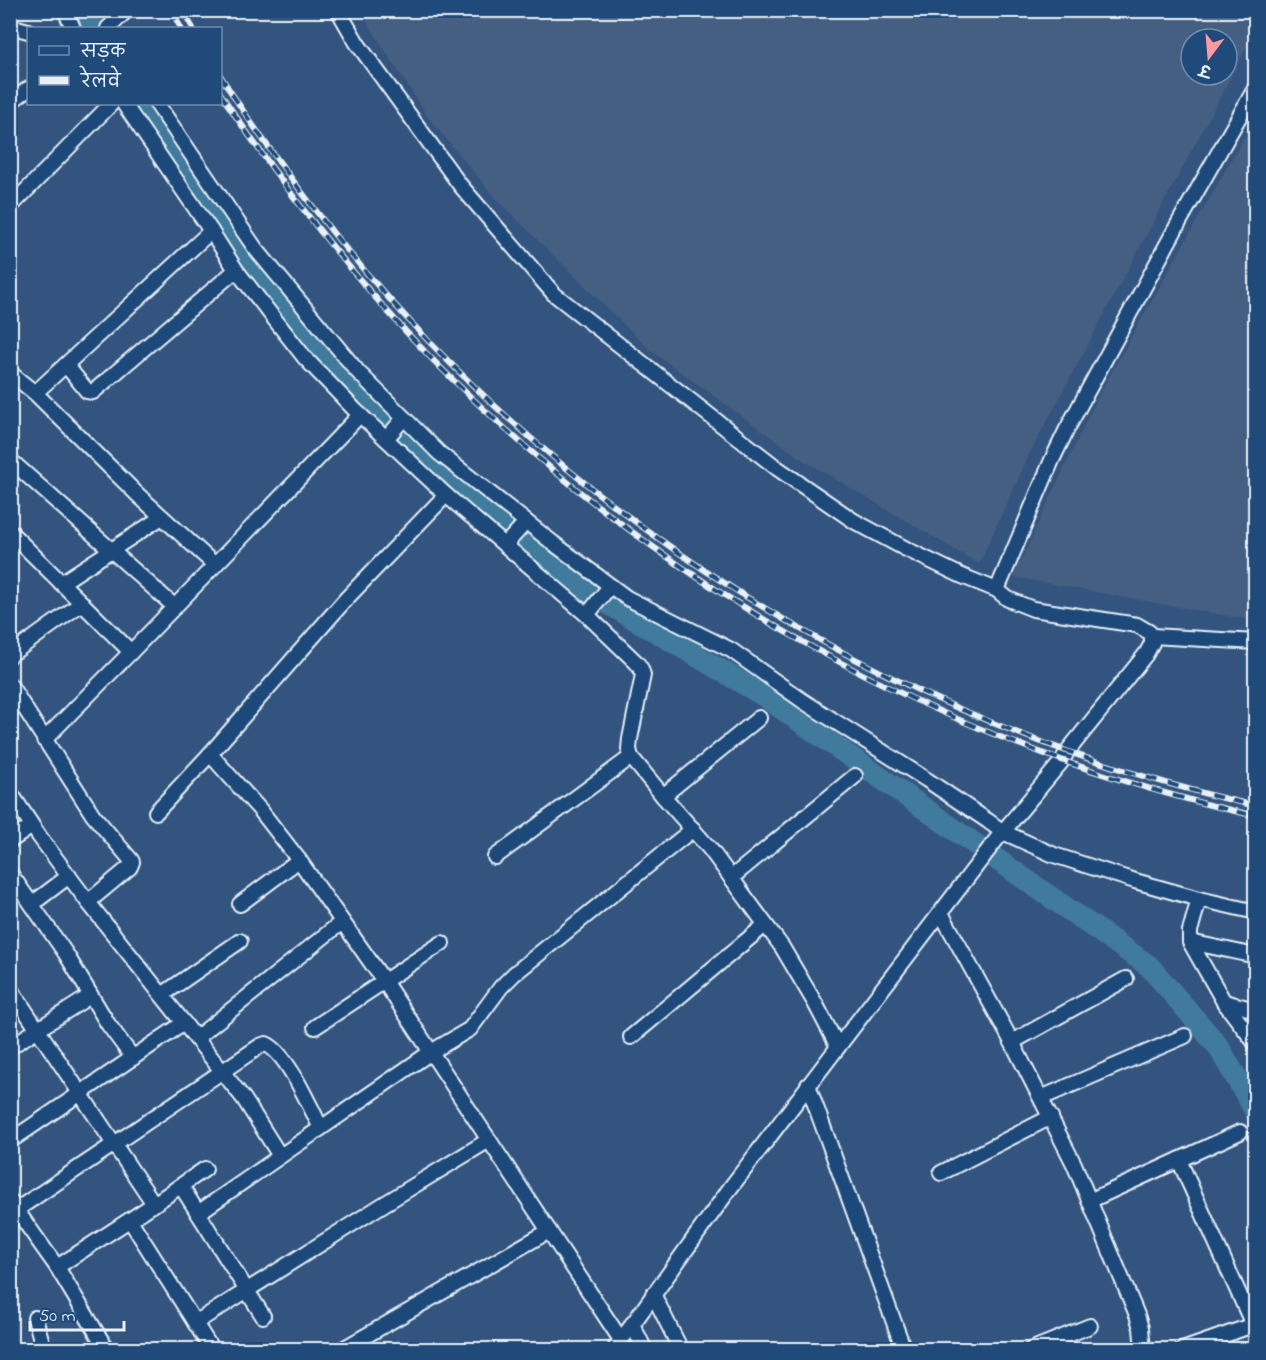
<svg xmlns="http://www.w3.org/2000/svg" width="1266" height="1360" font-family="'Indie Flower','Playpen Sans Deva',sans-serif">
<style>
.built{fill:#445e83;fill-rule:evenodd}
.lines{fill:none;stroke-linecap:round;stroke-linejoin:round}
.river{stroke:#417a9c;stroke-width:22}
.minor-casing{stroke:#e8f1f8;stroke-width:18}
.minor{stroke:#1f4a7a;stroke-width:14}
.rail-casing{stroke:#e8f1f8;stroke-width:6}
.rail{stroke:#1f4a7a;stroke-width:4;stroke-dasharray:11;stroke-linecap:butt}
</style>
<rect width="100%" height="100%" fill="#33547e"/>
<filter id="ink" filterUnits="userSpaceOnUse"><feTurbulence type="fractalNoise" baseFrequency=".0167" numOctaves="2"/><feDisplacementMap in="SourceGraphic" scale="12" xChannelSelector="R" yChannelSelector="G"/><feConvolveMatrix kernelMatrix="1 2 1 2 8 2 1 2 1" color-interpolation-filters="sRGB"/></filter>
<g filter="url(#ink)">
<!-- built -->
<g class="built">
<path d="M1255,10V32L1030,453L979,564L803,460L650,350L498,201L427,116L360,11ZM1191,39H1227V75H1191Z"/>
<polygon points="1255,118 1255,621 1013,577 1098,396"/>
</g>
<g class="lines">
<!-- river -->
<g class="river">
<polyline points="82,10 94,28"/>
<polyline points="144,104 210,202 278,299 339,371 436,468 572,582 761,694 1149,966 1218,1046 1256,1112"/>
</g>
<defs>
<g id="minor">
<polyline points="65,10 73,28"/>
<polyline points="338,10 357,43 460,185 554,294 777,468 854,521 906,549 962,576 997,590 1008,599 1033,609 1137,625 1149,632 1152,636 1256,642"/>
<polyline points="10,26 28,31"/>
<polyline points="108,28 127,10"/>
<polyline points="10,102 28,89"/>
<polyline points="124,104 211,231 236,270 305,358 355,410 446,495 587,615 637,663 641,669 643,675 630,739 629,749 631,757 663,796 710,849 782,947 815,1003 838,1047"/>
<polyline points="157,104 255,248 358,372 439,453 553,543 627,598 731,650 803,701 927,780 988,821 1003,832 1054,855 1135,881 1199,899 1256,912"/>
<polyline points="10,207 111,104"/>
<polyline points="66,365 87,391 93,392 236,270"/>
<polyline points="10,373 35,393 138,495 215,565"/>
<polyline points="35,393 211,231"/>
<polyline points="386,439 404,418"/>
<polyline points="10,460 175,607"/>
<polyline points="10,532 131,652"/>
<polyline points="505,545 526,522"/>
<polyline points="61,583 162,517"/>
<polyline points="997,590 1052,460 1067,429 1177,226 1256,87"/>
<polyline points="587,615 610,586"/>
<polyline points="10,655 82,603"/>
<polyline points="10,685 93,815 131,860 132,862 130,867 88,902"/>
<polyline points="44,740 131,652 360,415"/>
<polyline points="210,754 261,811 299,860 384,981 621,1340"/>
<polyline points="10,792 39,836 88,902 244,1099 280,1156"/>
<polyline points="663,796 759,718"/>
<polyline points="156,812 210,754 346,599 446,495"/>
<polyline points="10,841 32,826"/>
<polyline points="495,857 631,757"/>
<polyline points="10,873 66,954 108,1024 133,1058"/>
<polyline points="731,878 855,776"/>
<polyline points="1199,899 1190,931 1190,942 1224,1002 1256,1044"/>
<polyline points="32,904 69,876"/>
<polyline points="240,904 299,860"/>
<polyline points="941,913 1012,1042 1074,1164 1137,1315 1141,1328 1143,1350"/>
<polyline points="1190,942 1256,956"/>
<polyline points="10,988 154,1204"/>
<polyline points="162,995 240,941"/>
<polyline points="1224,1002 1256,1010"/>
<polyline points="315,1027 442,943"/>
<polyline points="631,1037 765,925"/>
<polyline points="196,1038 342,922"/>
<polyline points="1012,1042 1126,979"/>
<polyline points="10,1047 90,996"/>
<polyline points="808,1085 904,1350"/>
<polyline points="1041,1098 1185,1036"/>
<polyline points="10,1141 184,1023"/>
<polyline points="1179,1160 1253,1325"/>
<polyline points="941,1173 1051,1117"/>
<polyline points="181,1186 263,1316"/>
<polyline points="10,1201 57,1267 107,1350"/>
<polyline points="1089,1201 1240,1132"/>
<path d="M16,1210L260,1046L266,1044C287,1053 310,1107 321,1128"/>
<polyline points="198,1213 431,1052 470,1029 501,987 514,974 693,829"/>
<polyline points="130,1220 209,1345"/>
<polyline points="57,1267 154,1204 205,1169"/>
<polyline points="653,1294 681,1350"/>
<polyline points="35,1318 44,1350"/>
<polyline points="195,1323 384,1204 489,1140"/>
<polyline points="632,1324 645,1350"/>
<polyline points="341,1350 549,1231"/>
<polyline points="614,1350 731,1187 996,840 1062,761 1067,752 1146,654 1152,643 1152,636"/>
<polyline points="1030,1350 1090,1326"/>
<polyline points="1182,1350 1256,1324"/>
</g>
</defs>
<!-- minor casing -->
<use href="#minor" class="minor-casing"/>
<!-- minor -->
<use href="#minor" class="minor"/>
<defs>
<g id="rail">
<polyline points="171,10 181,28"/>
<polyline points="182,10 193,28"/>
<path d="M220,75C254,130 294,183 334,234C567,522 895,724 1256,806"/>
<path d="M220,93C283,187 352,277 431,358C655,585 944,747 1256,816"/>
</g>
</defs>
<!-- rail casing -->
<use href="#rail" class="rail-casing"/>
<!-- rail -->
<use href="#rail" class="rail"/>
</g>
</g>
<!-- margin -->
<rect width="1266" height="1360" fill="none" stroke="#1f4a7a" stroke-width="36"/>
<rect x="18" y="18" width="1230" height="1324" fill="none" stroke="#e8f1f8" stroke-width="2" filter="url(#ink)"/>
<!-- legend -->
<rect x="27" y="27" width="195" height="78" fill="#1f4a7a" stroke="#6f8dac" stroke-width="1.5"/>
<rect x="39" y="46" width="30" height="9" fill="#1f4a7a" stroke="#6f8dac" stroke-width="1.5"/>
<text x="81" y="57" font-size="18" fill="#e8f1f8">सड़क</text>
<rect x="39" y="76" width="30" height="9" fill="#e8f1f8" stroke="#6f8dac" stroke-width="1.5"/>
<text x="81" y="87" font-size="18" fill="#e8f1f8">रेलवे</text>
<!-- north arrow -->
<g transform="translate(1209 57) rotate(196)"><circle r="28" fill="#1f4a7a" stroke="#6f8dac" stroke-width="1.5"/>
<path d="M0-4.5L10 22L0 15L-10 22Z" fill="#ff9aa2"/>
<text y="-9" font-size="16" font-weight="bold" text-anchor="middle" fill="#e8f1f8">उ</text>
</g>
<!-- scale -->
<path d="M30 1321v9h94v-9" fill="none" stroke="#e8f1f8" stroke-width="3"/>
<text x="39" y="1321" font-size="18" fill="#e8f1f8" stroke="#1f4a7a" stroke-width="4.5" paint-order="stroke">50 m</text>
</svg>
